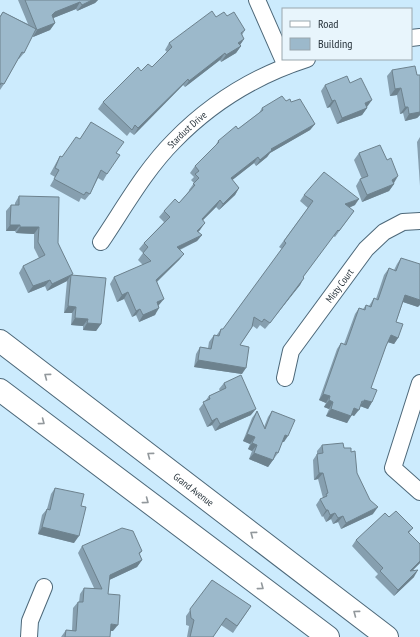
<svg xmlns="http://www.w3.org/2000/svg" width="420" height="637" font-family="'PT Sans Narrow',sans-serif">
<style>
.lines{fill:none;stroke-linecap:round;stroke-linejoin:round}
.minor-casing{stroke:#4d6879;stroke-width:18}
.primary-casing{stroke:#4d6879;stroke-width:24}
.minor{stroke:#fff;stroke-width:16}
.primary{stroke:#fff;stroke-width:22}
.wall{fill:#869faf}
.shaded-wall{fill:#6d828e}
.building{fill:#9cb9cb;stroke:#6d828e}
.oneway{stroke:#92989c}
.labels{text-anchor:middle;stroke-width:3.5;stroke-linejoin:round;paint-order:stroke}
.street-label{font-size:10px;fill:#26323a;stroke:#e8f5fc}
</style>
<rect width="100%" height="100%" fill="#ccebfd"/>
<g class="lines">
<defs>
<g id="minor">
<polyline points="257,0 286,66"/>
<polyline points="411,38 420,37"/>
<path id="s1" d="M101,242C124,208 145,170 174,141C211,103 257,75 307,59"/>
<path id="s2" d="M285,378L291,351L366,249L384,232L403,222L420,221"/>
<polyline points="420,383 393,468 420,492"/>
<polyline points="29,637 30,621 44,587"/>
</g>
<g id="primary">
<path id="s3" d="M0,341L387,637"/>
<polyline points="0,390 328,637"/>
</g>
</defs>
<!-- minor casing -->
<use href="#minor" class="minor-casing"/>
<!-- primary casing -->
<use href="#primary" class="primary-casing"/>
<!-- minor -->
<use href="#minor" class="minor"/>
<!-- primary -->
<use href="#primary" class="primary"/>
</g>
<!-- wall -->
<g class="wall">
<polygon points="18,0 98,0 95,3 77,11 76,9 53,18 55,23 50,30 33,37 32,36 24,53 19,59 18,59 4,84 0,90 0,16 3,12 28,24"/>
<polygon points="227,16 245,30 242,35 244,39 240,45 241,46 236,53 221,62 220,60 185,87 183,85 134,135 130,132 127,136 98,109 103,102 141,71 152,67 167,52 165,50 169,43 216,17"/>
<polygon points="392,70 417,75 420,75 420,115 417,118 405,121 403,113 400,114 397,95 390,96 387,76"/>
<polygon points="350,83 367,107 366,107 367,108 362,115 337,124 330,107 327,108 321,91 325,85"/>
<polygon points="286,101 291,102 315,124 310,130 270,153 267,157 256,166 254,163 232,180 239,188 235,195 219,210 216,207 203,220 200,230 198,232 202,235 197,241 180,250 184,254 179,260 157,282 159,305 158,306 155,315 139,322 136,315 132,317 124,299 117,302 110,284 114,277 143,265 138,260 143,253 139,249 144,243 164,222 159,217 164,211 179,203 189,191 189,190 194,183 191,180 194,177 190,173 195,166 214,148 218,141 238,129 259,113 262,108"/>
<polygon points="91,122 116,153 107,174 103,181 98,178 90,194 85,200 81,198 79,202 50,186 55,177 50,174 56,163 60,156 62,157 80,139"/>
<polygon points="420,137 420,186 417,142"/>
<polygon points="359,153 393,183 394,184 389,191 362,202 356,186 360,179 362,179 354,160"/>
<polygon points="304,195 355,205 349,208 354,211 335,237 333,236 303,277 300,285 265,329 260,325 257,329 253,326 240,345 242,374 194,367 196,354 200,347 208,348 209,342 214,335 216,336 221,329 223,329 282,249 279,247 308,208 300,201"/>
<polygon points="19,196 58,243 72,275 101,324 96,331 83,330 83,326 71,325 72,313 64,313 67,281 47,291 45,286 28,293 19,273 23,266 39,258 34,248 34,234 16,233 15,231 6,231 6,211 11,205 15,205 15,203"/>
<polygon points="401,258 418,307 403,302 396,322 398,338 394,344 388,342 386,346 371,388 372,402 368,409 360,406 354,416 352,415 347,423 326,416 329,409 324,407 326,403 319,400 337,349 341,343 344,344 355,314 359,308 363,309 366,305 369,306 374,298 376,299 384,275 389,268 394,270 397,264"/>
<polygon points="224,383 251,415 215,431 212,425 207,427 199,409 209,396 220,391 219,389"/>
<polygon points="257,411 264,427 268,417 272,411 284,442 282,442 278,453 268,467 249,459 252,451 248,449 250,444 243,441 252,418"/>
<polygon points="322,445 344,448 351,452 357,473 373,514 341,529 338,522 333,524 331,519 326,522 323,516 322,517 316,505 320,499 323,498 318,479 314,480 313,460 317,454 317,451"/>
<polygon points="55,488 81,506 74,543 38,534 42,515 47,509 51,494"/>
<polygon points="389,517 413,528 409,533 420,544 420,563 412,571 414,577 394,596 375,577 378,574 352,546 356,540"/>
<polygon points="82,546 142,551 139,555 142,560 137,567 109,580 108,594 113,631 110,631 110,637 61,637 66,630 72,631 73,608 78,602 79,602 80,594 84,588 94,588 78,553"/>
<polygon points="212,580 251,606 233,633 221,625 213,637 187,637 189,626 186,625 186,616"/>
</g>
<!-- shaded-wall -->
<g class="shaded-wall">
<polygon points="92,0 98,0 95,3 77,11 82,5"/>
<polygon points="80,2 76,9 51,19 52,15 55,12"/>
<polygon points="55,23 50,30 33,37 37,30"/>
<polygon points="244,39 240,45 238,43"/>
<polygon points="241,46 236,53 221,62 226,55"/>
<polygon points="225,53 220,60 185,87 189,81"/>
<polygon points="188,79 183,85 134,135 138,128"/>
<polygon points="401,88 397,95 390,96 395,89"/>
<polygon points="335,100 330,107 327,108 332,101"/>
<polygon points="372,100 367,107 360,109 365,103"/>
<polygon points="405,107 408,107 403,113 400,114"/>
<polygon points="367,108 362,115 337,124 342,118"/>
<polygon points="420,112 420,115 417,118 405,121 409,114"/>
<polygon points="315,124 310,130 270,153 267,157 256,166 260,160 271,149"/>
<polygon points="258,157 254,163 226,185 231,178"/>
<polygon points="398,176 394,183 387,187 392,180"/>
<polygon points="394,184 389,191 362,202 367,195"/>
<polygon points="239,188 235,195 219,210 223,204"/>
<polygon points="359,199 355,205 340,211 345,204"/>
<polygon points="220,200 216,207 197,226 202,219"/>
<polygon points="205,223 200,230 193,237 197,231"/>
<polygon points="10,225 20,225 15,231 6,231"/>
<polygon points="20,227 39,227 34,234 16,233"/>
<polygon points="202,235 197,241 172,253 177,247"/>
<polygon points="184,254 179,260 151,287 156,280"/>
<polygon points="73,274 71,276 71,275 67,281 47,291 52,284"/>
<polygon points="304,278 300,285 265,329 270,323"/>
<polygon points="50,280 45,286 28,293 33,286"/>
<polygon points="128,292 124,299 117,302 122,295"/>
<polygon points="405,295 420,300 420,305 418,307 400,301"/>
<polygon points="164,299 159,305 152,308 157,302"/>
<polygon points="68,306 76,307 72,313 64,313"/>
<polygon points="159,308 155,315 139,322 143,315"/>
<polygon points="140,309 136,315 132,317 136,311"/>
<polygon points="75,318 88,319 83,326 71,325"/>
<polygon points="87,323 101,324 96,331 83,330"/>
<polygon points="391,335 398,338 394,344 387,342"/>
<polygon points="198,360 246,368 242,374 194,367"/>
<polygon points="323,394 330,396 326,403 319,400"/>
<polygon points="329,400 333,402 329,409 324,407"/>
<polygon points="364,400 372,402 368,409 360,406"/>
<polygon points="354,408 359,410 354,416 350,414"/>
<polygon points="256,409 251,415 215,431 220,424"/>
<polygon points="331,409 351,416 347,423 326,416"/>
<polygon points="217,418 212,425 207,427 212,421"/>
<polygon points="247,434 255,437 250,444 243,441"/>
<polygon points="285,435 288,436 284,442 280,441"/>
<polygon points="252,443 257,445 252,451 248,449"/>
<polygon points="254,453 273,460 268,467 249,459"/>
<polygon points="319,473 323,473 318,479 314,480"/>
<polygon points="378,507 373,514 341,529 346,523"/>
<polygon points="326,510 328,510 323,516 322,517"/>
<polygon points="335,513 331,519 326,522 330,515"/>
<polygon points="343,516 338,522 333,524 338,518"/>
<polygon points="42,527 79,536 74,543 38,534"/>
<polygon points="142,560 137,567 105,582 110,575"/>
<polygon points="420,561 420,563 406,577 410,571"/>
<polygon points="418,570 414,577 394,596 398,590"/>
<polygon points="111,624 118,625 113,631 106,631"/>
</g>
<!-- building -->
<g class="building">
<polygon points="25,0 92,0 82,5 80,2 55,12 52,15 55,23 37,30"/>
<polygon points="212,11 216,17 224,12 227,16 234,12 245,30 241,33 244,39 238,43 241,46 226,55 225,53 189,81 188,79 138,128 135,125 132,130 103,102 138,67 141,71 148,64 152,67 172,47 169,43"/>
<polygon points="3,12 36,29 24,53 22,52 4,84 1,83 0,85 0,17"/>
<polygon points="415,66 417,75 420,75 420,112 409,114 408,107 405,107 401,88 395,89 392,70"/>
<polygon points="347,76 350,83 361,78 372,100 365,103 367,108 342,118 335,100 332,101 325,85"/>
<polygon points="282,96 286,101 290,99 291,102 300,99 315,124 271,149 272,150 260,160 258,157 231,178 239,188 223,204 220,200 202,219 205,223 197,231 202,235 177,247 184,254 156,280 164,299 157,302 159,308 143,315 140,309 136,311 128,292 122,295 114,277 151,261 143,253 148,247 144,243 170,217 164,211 175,199 179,203 195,185 193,184 199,178 195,174 199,171 195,166 219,142 218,141 236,126 238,129 263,110 262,108"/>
<polygon points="91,122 124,142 116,153 120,155 107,174 101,170 90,194 86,192 84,195 54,179 59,170 55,168 60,156 62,157 76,137 80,139"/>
<polygon points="380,145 387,160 391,158 398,176 392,180 394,184 367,195 360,179 368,176 359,153"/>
<polygon points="324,172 359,199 345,204 354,211 339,231 338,230 303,277 304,278 270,323 264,319 262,322 254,317 252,327 240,345 249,347 246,368 198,360 200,347 211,349 214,335 219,336 221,329 223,329 286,243 284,241 313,201 304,195"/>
<polygon points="19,196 59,197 58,243 73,274 52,284 50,280 33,286 23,266 45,255 38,242 39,227 20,227 20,225 10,225 11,205 19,205"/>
<polygon points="401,258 420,264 420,300 405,295 396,322 403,324 398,338 391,335 386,346 371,388 377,390 372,402 364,400 364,402 362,401 359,410 354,408 351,416 331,409 333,402 329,400 330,396 323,394 341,343 346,345 359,308 365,310 366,305 371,307 374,298 378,300 389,268 396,271"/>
<polygon points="71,275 106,278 101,324 87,323 88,319 75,318 76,307 68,306"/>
<polygon points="241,375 256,409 220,424 217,418 212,421 203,402 210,399 209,396 226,388 224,383"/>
<polygon points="257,411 265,429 272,411 295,420 288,436 285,435 278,453 276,452 273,460 254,453 257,445 252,443 255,437 247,434"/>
<polygon points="343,443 344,448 351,448 351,452 355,451 357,473 370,500 378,507 346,523 343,516 338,518 335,513 330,515 328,510 326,510 320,499 327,496 326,494 328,493 323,473 319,473 317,454 323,453 322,445"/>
<polygon points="55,488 84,494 81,506 86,507 79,536 42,527 47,509 50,510"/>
<polygon points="396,511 413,528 408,532 420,544 420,561 410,571 418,570 398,590 380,571 383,568 356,540 385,513 389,517"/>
<polygon points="122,528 133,531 142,551 139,553 142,560 110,575 108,594 120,595 118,625 111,624 110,637 65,637 66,630 76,631 78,602 83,602 84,588 102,589 82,546"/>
<polygon points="212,580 251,606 237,626 226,618 213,637 190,637 194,620 191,618 190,609"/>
</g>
<!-- one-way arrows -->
<defs><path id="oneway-chevron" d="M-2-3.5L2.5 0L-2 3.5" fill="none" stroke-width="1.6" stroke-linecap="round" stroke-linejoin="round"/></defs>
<g class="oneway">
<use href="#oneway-chevron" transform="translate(47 376) rotate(-143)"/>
<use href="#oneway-chevron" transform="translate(42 422) rotate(37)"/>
<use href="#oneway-chevron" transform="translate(150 455) rotate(-143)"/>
<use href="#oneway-chevron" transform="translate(146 501) rotate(37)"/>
<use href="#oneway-chevron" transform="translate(253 534) rotate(-143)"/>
<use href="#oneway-chevron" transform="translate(261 587) rotate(37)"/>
<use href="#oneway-chevron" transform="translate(356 613) rotate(-143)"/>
</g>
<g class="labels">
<!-- street labels -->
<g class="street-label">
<text dy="4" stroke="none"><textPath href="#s1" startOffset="142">Stardust Drive</textPath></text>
<text dy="4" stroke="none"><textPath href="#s2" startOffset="109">Misty Court</textPath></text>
<text dy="4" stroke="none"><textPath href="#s3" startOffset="244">Grand Avenue</textPath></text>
</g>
</g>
<!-- legend -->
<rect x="282" y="8" width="130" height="52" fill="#e8f5fc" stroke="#9aa7ae"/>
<rect x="290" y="21" width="20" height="6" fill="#ffffff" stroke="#9aa7ae"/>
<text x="318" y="28" font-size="12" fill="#26323a">Road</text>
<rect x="290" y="38" width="20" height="12" fill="#9cb9cb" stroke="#9aa7ae"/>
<text x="318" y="48" font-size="12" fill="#26323a">Building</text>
</svg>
